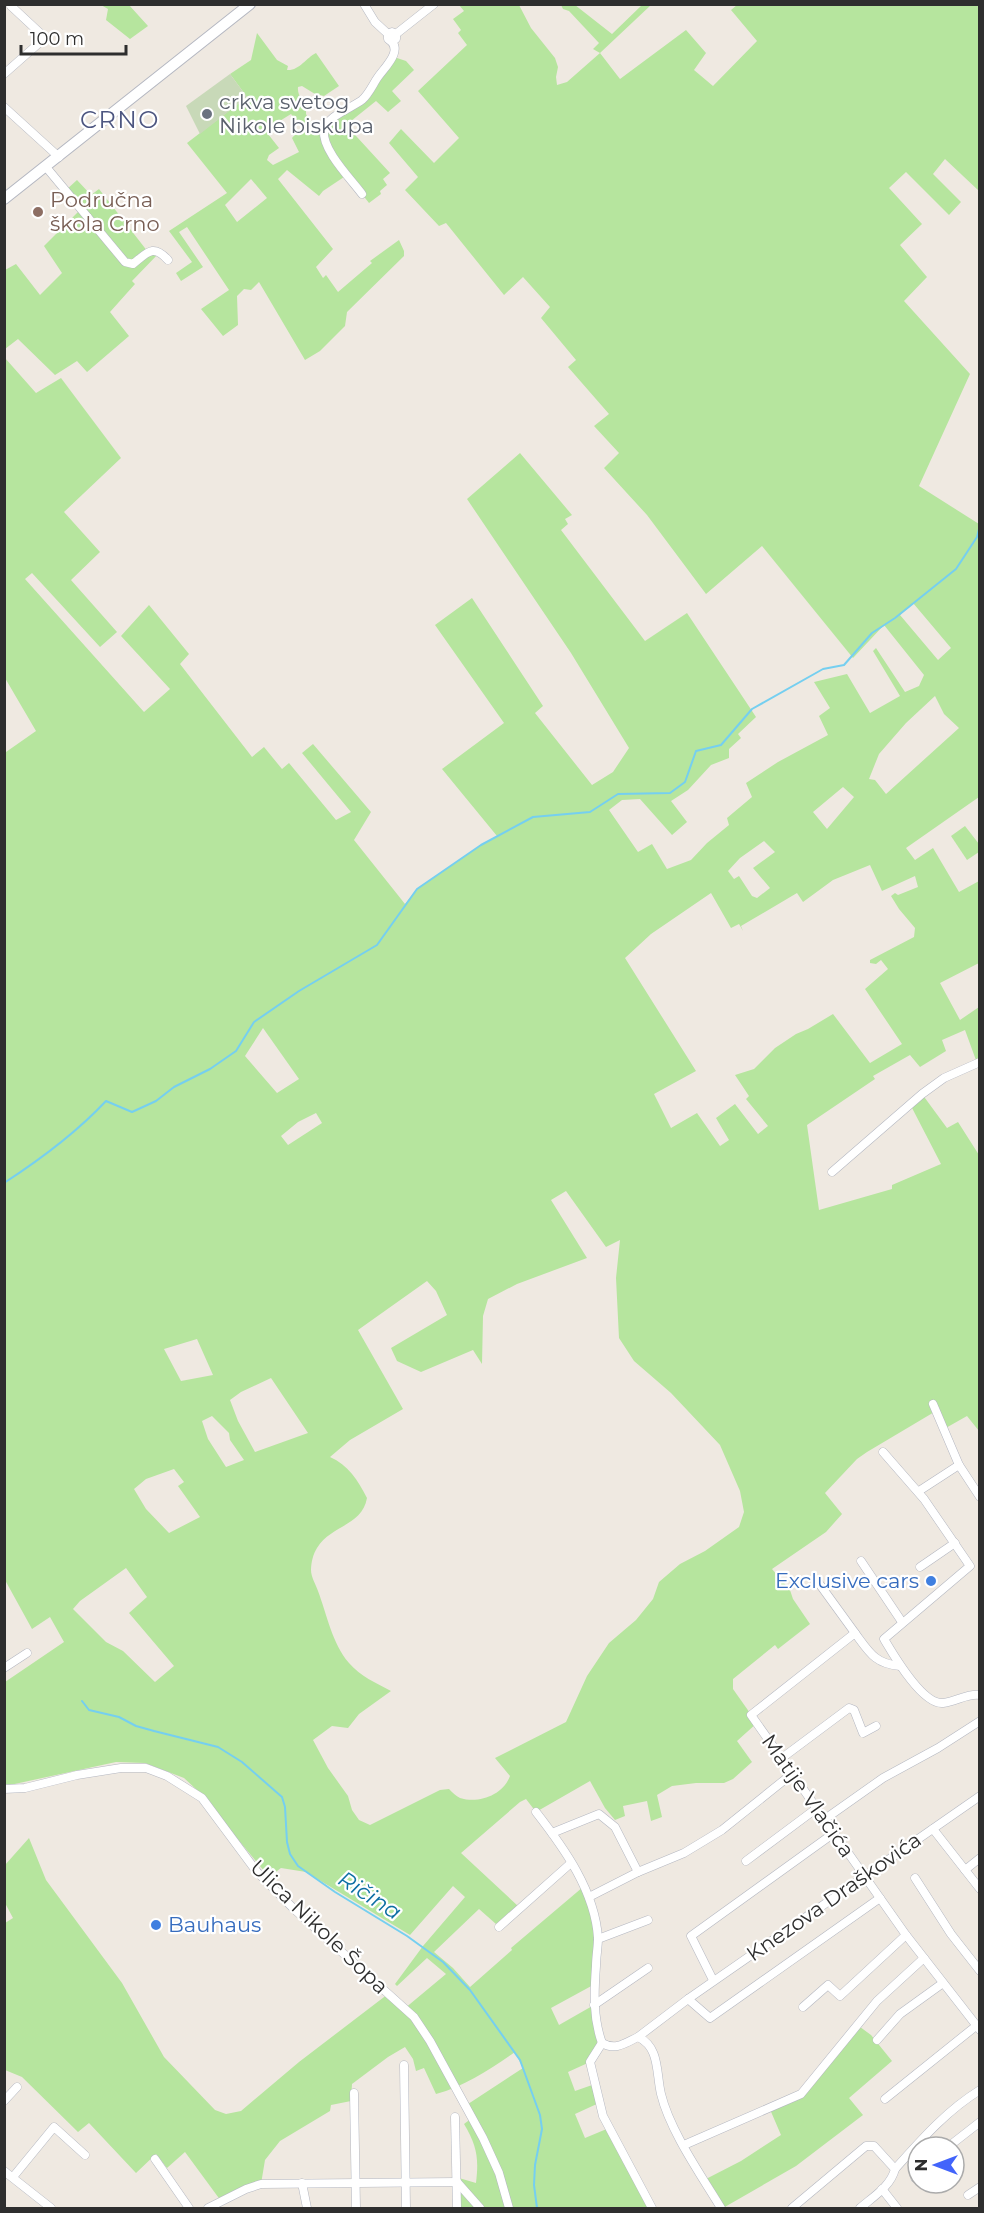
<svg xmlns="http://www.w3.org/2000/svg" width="984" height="2213" font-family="Montserrat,sans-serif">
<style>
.green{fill:#b6e59e;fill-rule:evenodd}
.cemetery{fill:#c8d9b8}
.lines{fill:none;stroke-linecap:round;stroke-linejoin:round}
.stream{stroke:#75cff0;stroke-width:2}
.street-casing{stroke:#b4b7c1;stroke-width:9}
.secondary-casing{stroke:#b4b7c1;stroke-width:12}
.street{stroke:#fff;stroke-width:8}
.secondary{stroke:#fff;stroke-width:10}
.worship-dot{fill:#6b7280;stroke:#fff;stroke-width:2}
.education-dot{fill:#8d6e63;stroke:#fff;stroke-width:2}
.shop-dot{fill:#3f7fe0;stroke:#fff;stroke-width:2}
.labels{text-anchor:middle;stroke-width:4.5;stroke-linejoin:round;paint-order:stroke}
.worship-label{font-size:21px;fill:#5b616d;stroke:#fff;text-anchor:start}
.education-label{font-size:21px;fill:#785e54;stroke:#fff;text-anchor:start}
.shop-label{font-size:21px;fill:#366cbe;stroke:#fff;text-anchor:end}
.street-label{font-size:21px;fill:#2e2e2e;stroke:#fff}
.water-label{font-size:22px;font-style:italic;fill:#0d6fa3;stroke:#fff}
.quarter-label{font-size:24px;letter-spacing:1.5px;fill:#4d5680;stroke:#fff}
</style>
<rect width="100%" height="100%" fill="#efe9e1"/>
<!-- green -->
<g class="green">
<polygon points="101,5 129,5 148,26 130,39 106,20 108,9"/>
<path d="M459,5H519L531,28L555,58L558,67L556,77L557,85L567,82L600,53L593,49L599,43L569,11L563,9L561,5H575L612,34L642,5H651L600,53L620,79L686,30L706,53L694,70L713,86L757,41L731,10L737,5H979V191L945,159L933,174L961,202L949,215L906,172L889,188L922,224L900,245L927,277L904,301L970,374L919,486L979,524V797L906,848L915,860L933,848L959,892L979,881V963L940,983L960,1020L979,1007V1062L977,1063L965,1030L942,1040L946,1051L920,1067L910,1055L873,1076L875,1079L807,1125L819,1210L892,1189V1185L941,1164L910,1104L922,1094L947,1128L958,1122L979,1155V1431L967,1416L944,1429L936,1411L867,1452L857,1459L825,1493L842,1514L826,1532L772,1569L790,1590L793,1599L810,1624L778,1649L775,1645L733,1679V1689L757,1723L737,1741L752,1762L733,1779L724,1783H696L672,1786L657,1795L662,1817L651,1821L647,1801L623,1806L625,1816L615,1820L605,1808L590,1781L536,1812L526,1799L520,1802L461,1853L519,1907L496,1924L479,1909L434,1952L453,1968L470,1987L512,1950L511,1948L583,1887L598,1939L595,1984L551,2008L559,2025L594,2005L602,2043L590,2062L568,2072L575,2091L595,2084L599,2103L575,2114L585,2138L609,2128L652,2208H457L459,2178L476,2183C479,2158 477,2146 464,2124L472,2118L465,2106L523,2068L515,2052C490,2069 465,2086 436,2094L424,2068L416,2071L413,2059L405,2047L388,2057L352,2084L351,2101L331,2105L330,2111L280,2141L265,2160L261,2184L221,2201L185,2152L167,2168L156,2154L136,2173L89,2123L78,2132L22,2077L5,2070V1923L13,1918L5,1903V1865L29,1838L46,1880L122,1983L164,2057L215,2110L226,2114L241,2111L299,2062L388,1994L404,2009L446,1974L427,1958L397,1986L395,1984L423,1946L465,1897L453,1886L410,1935L306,1872L281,1868L269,1877L198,1791L184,1778L145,1763L116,1762L10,1785L5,1784V1682L64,1642L50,1617L32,1629L5,1580L4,751L6,752L36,731L5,678V358L36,393L61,378L121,458L64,512L100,552L71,580L117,632L100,647L32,573L25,579L144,712L170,689L121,636L149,605L189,654L180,664L252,757L264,747L282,769L289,763L336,820L351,812L302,753L313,744L371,812L354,840L405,904L417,889L481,845L497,836L442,769L504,723L435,625L472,598L543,706L535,713L592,785L613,772L629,748L571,653L467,499L520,453L572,515L565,519L568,524L561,530L645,641L687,613L756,717L738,734L741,738L729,749V758L711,765L688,790L671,801L687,822L672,835L640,799L622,800L609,810L638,852L652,844L667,869L691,860L707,843L729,825L727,818L752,797L746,783L778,762L828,735L819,716L830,708L814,682L847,674L870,713L900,696L873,651L876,648L905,692L919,686L924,675L884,625L853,658L762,546L706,594L647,515L604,468L619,453L594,426L609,414L568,367L576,360L541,318L550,307L523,277L504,295L446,223L439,226L405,190L418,177L389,143L401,129L434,163L459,138L418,91L467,45L458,33L461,30L453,19L464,11ZM913,603L951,648L938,660L900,615ZM935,696L944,714L959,728L886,794L875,780L869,779L879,754L906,723ZM843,787L854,797L827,829L813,812ZM764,841L775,852L753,868L770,888L757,898L752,896L739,876L734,879L728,871L740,858ZM870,865L882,891L915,876L918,887L898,895L895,893L891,896L899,909L915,928L914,937L870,960V963L876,964L881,960L888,969L865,989L902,1044L870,1063L833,1014L808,1029L796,1034L775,1048L754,1069L735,1075L749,1096L746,1099L768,1126L758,1134L735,1104L716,1118L729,1140L720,1146L697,1113L671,1128L654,1094L696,1071L625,958L651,934L711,893L731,928L739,924L743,931L741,926L797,893L803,902L833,880ZM263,1028L299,1079L277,1093L245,1056ZM316,1113L322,1123L288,1145L281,1136L298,1122ZM566,1191L606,1247L620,1240L616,1278L619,1338L634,1361L671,1393L720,1445L740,1491L744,1512L739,1527L705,1551L680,1564L659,1582L653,1599L636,1620L609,1643L587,1676L566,1722L495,1758L510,1776C503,1795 479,1804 460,1798C456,1796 452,1792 449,1789L440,1790L370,1825L359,1820L352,1810L348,1796L328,1768L313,1740L332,1726L348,1728L359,1714L391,1691C376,1683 360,1676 349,1663C332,1643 327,1615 318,1591C316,1585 311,1577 311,1570C311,1563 313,1554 317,1548C331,1525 362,1526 367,1498C358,1480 348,1465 330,1457L350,1440L403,1409L358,1330L427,1281L436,1291L447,1315L391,1348L397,1361L421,1372L473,1350L482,1364L483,1316L488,1299L517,1284L587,1258L551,1200ZM197,1339L213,1375L181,1381L164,1349ZM271,1378L308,1433L255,1452L238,1421L230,1400L241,1392ZM212,1416L229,1433L230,1440L244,1460L226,1467L208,1439L202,1421ZM174,1469L184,1482L178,1486L200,1517L169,1533L146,1509L134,1489L146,1479ZM126,1568L147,1597L129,1613L174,1666L155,1682L123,1651L106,1642L73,1609L80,1601Z"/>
<path d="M257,33L277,60L288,66L287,70C299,71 306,58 316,53L339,86L324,96L315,94L302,86L298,87C297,96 304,101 306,110C306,111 306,113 306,114C309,122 315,122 311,132L313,135L324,130L330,121L364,98L394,57L406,61L414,70L392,91L401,101L388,112L376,101L346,125L390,173L383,179L387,185L380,191L381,194L369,203L347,175L323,191L319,196L287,170L278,179L333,249L316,267L323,278L326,275L338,292L372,263L370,261L399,240L404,251V256L347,312L345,326L320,351L305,360L259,282L251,290L244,289L237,296L238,325L223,336L201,309L229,290L187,227L179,232L203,267L181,281L176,273L192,262L169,231L227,193L187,143L247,97L230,74L251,60ZM291,114L302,127L292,138L299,152L273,165L267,160L269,155L279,148L268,134L270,127ZM251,179L267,198L237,222L225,205Z"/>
<polygon points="77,180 91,195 99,189 148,252 160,252 132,281 135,284 110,312 129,336 87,372 77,361 55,375 18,339 5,349 5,270 16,264 40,295 62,273 44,246 81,209 65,191"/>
<polygon points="965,826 979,844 979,852 967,860 951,836"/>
<polygon points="856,2024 871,2035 892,2061 849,2098 863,2115 796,2166 723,2208 704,2180 741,2161 781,2135 769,2107 802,2094"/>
</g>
<!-- cemetery -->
<polygon class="cemetery" points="230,74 247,97 200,134 186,106"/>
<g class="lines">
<!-- stream -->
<g class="stream">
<path d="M4,1183C41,1159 76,1133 106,1101L132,1112L156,1101L174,1087L210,1069L236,1051L254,1022L299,991L377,945L417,889L481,845L533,817L590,812L618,794L670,793L685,782L696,751L721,745L752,709L823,669L844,665L872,633L895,618L956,569L977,537L980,525"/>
<polyline points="82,1701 89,1710 119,1717 136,1726 154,1731 218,1747 242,1762 282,1797 285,1807 287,1842 290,1854 298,1866 335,1892 407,1936 443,1962 470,1990 520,2060 540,2115 542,2129 535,2165 534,2185 537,2208"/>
</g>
<defs>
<g id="street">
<polyline points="364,4 375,22 388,34"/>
<polyline points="396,34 434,4"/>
<polyline points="4,74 38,44 41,38 40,33 11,6"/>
<polyline points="4,107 59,157"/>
<path d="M46,167L125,262L133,264C147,253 153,243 168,260"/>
<path d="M362,194C351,179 322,150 324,131C326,116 352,108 362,100C369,94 373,84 378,77C385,67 405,49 388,39V34L392,32L396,34V39L392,41"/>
<polyline points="832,1172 922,1094 944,1078 980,1062"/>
<polyline points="933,1404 959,1465 980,1497"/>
<path d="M883,1452L924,1499L970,1566L884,1639C893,1654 922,1705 943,1703C956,1702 967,1693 980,1695"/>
<polyline points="919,1491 959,1465"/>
<polyline points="861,1561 902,1622"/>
<polyline points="920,1567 955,1543"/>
<polyline points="818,1582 855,1633"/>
<path d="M900,1666C875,1664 869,1652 855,1633L751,1715L906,1935L980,2030"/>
<polyline points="4,1668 27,1653"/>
<polyline points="782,1758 849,1708 854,1710 863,1733 876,1726"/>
<polyline points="4,1789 25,1788 77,1775 121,1768 146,1768 167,1776 202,1798 257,1872 295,1910 414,2017 430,2041 483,2138 499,2173 509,2208"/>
<path d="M536,1812C564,1848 595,1891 598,1938C598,1947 596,1957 596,1966C594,1993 593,2018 602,2043C616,2051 625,2043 638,2037C660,2047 656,2073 661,2094C670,2131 701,2175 721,2208"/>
<polyline points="825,1819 883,1778 938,1748 980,1721"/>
<polyline points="933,1829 980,1889"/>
<polyline points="552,1833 599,1814 615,1827 638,1872"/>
<polyline points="746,1861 817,1808"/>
<polyline points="965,1870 980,1858"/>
<polyline points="915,1878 951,1934 980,1971"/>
<polyline points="589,1897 638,1872 684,1853 722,1830 793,1773"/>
<polyline points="499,1927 571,1863"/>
<polyline points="598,1939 648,1920"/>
<polyline points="713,1980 691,1936 834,1833"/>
<polyline points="688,1999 980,1796"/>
<polyline points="594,2005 648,1968"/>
<polyline points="803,2007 828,1985 840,1996 906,1935"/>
<polyline points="638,2037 688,1999 710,2018 880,1898"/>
<polyline points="877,2040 900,2014 943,1983"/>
<polyline points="602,2043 590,2062 603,2116 652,2208"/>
<polyline points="404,2065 406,2208"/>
<polyline points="354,2093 356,2208"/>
<polyline points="885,2099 976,2026"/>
<polyline points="4,2101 17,2087"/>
<polyline points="455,2117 457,2208"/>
<polyline points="684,2145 801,2094 877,2001 924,1958"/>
<polyline points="948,2147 980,2122"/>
<polyline points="155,2159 189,2208"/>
<path d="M895,2169C921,2140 946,2111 980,2090"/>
<polyline points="4,2171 51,2208"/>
<polyline points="13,2177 54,2127 85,2155"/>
<polyline points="915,2178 918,2175"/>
<polyline points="457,2182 480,2208"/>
<polyline points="302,2183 307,2208"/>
<polyline points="882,2189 897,2208"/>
<polyline points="968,2195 980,2187"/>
<polyline points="208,2208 246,2189 261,2184 457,2182"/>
<path d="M792,2208L866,2146H874L895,2169C891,2186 873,2197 860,2208"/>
</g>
<polyline id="secondary" points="4,199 250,4"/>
</defs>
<!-- street casing -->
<use href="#street" class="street-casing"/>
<!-- secondary casing -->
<use href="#secondary" class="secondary-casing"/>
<!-- street -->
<use href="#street" class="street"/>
<!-- secondary -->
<use href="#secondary" class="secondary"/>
</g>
<!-- markers -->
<circle class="worship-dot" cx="207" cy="114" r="6"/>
<circle class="education-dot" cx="38" cy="212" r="6"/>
<g class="shop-dot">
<circle cx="931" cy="1581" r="6"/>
<circle cx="156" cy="1925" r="6"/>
</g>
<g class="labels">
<!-- worship labels -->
<g class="worship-label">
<text x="219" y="109">crkva svetog<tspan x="219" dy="24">Nikole biskupa</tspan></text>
</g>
<!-- education labels -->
<g class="education-label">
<text x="50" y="207">Područna<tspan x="50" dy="24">škola Crno</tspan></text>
</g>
<!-- shop labels -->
<g class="shop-label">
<text x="919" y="1588">Exclusive cars</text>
<text x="168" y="1932" text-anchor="start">Bauhaus</text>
</g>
<!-- street labels -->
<g class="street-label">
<text transform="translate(808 1796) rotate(55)" y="7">Matije Vlačića</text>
<text transform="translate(834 1897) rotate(-35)" y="7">Knezova Draškovića</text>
<text transform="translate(319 1927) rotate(44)" y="7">Ulica Nikole Šopa</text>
</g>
<!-- water labels -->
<g class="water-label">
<text transform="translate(370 1895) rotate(33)" y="8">Ričina</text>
</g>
<!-- quarter labels -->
<g class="quarter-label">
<text x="120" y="128">CRNO</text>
</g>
</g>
<!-- border -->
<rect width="984" height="2213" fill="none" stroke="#2e2e2e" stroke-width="12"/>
<!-- north arrow -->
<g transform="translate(936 2165) rotate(270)"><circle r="28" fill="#ffffff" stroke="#ababab" stroke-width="1.5"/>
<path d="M0-4.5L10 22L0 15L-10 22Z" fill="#4264fb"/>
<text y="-9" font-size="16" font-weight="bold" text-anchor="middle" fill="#2e2e2e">N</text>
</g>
<!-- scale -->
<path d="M21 45v9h105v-9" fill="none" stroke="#2e2e2e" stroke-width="3"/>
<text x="30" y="45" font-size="18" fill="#2e2e2e" stroke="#ffffff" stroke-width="4.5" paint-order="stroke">100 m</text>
</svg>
